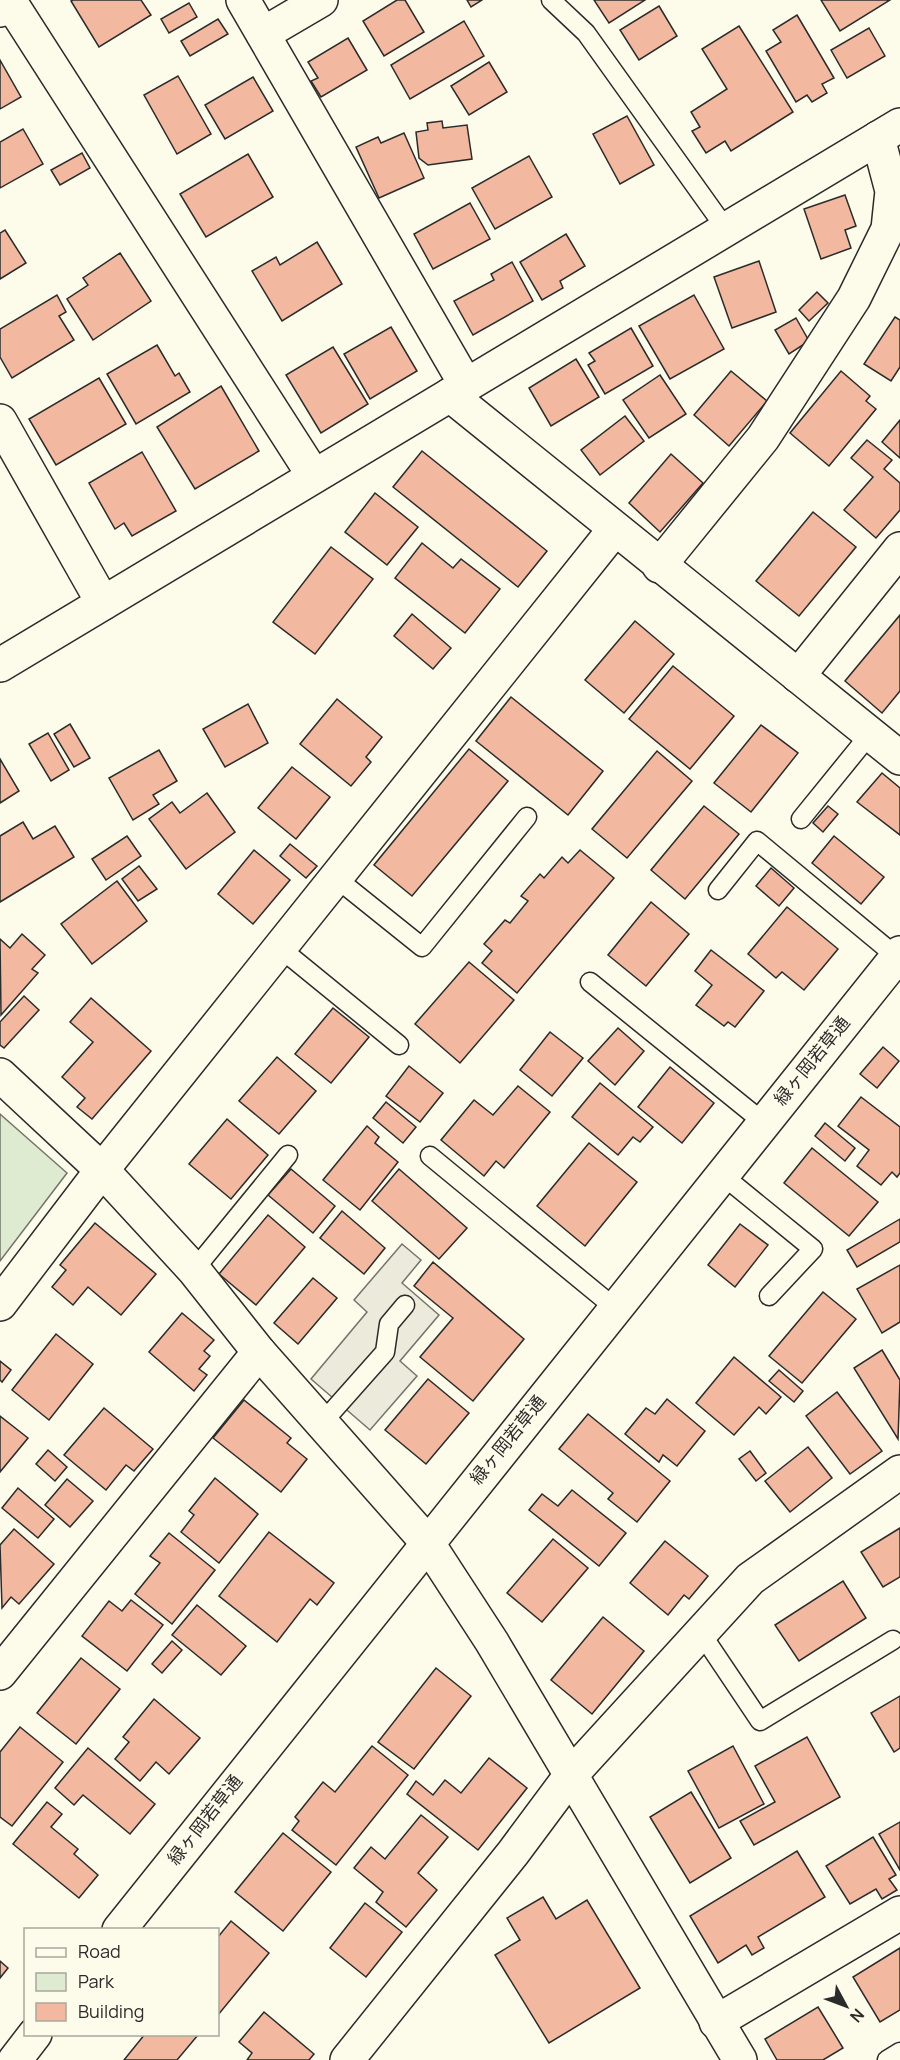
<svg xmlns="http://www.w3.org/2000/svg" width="900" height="2060" font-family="Manrope,'Noto Sans JP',sans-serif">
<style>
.green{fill:#deebd1;stroke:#74746e;stroke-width:1.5}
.parking{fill:#eceadb;stroke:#74746e;stroke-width:1.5}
.building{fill:#f2b8a0;stroke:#2b2b2b;stroke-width:1.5}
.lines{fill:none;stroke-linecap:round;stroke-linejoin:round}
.service-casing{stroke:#2b2b2b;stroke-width:21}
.minor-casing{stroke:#2b2b2b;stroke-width:36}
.tertiary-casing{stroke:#2b2b2b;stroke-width:36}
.service{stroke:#fdfbea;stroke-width:18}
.minor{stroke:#fdfbea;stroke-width:33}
.tertiary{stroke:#fdfbea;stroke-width:33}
.labels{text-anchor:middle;stroke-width:4.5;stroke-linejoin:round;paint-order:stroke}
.street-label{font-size:18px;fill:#2b2b2b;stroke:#fdfbea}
</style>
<rect width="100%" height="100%" fill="#fdfbea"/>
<!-- green -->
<polygon class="green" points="0,1114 67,1173 0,1261"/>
<!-- parking -->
<polygon class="parking" points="402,1244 421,1260 402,1283 439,1315 400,1361 417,1376 370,1430 311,1379 367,1312 354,1300"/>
<!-- building -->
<g class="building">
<polygon points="73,0 141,0 151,15 99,47 71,1"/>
<polygon points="397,0 405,0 424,32 384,56 363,21"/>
<polygon points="467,0 482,0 471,7"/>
<polygon points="594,0 645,0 609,23"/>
<polygon points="821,0 890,0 840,31"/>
<polygon points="189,3 197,17 169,33 161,19"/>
<polygon points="659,6 677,36 639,60 620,30"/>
<polygon points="797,15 834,78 822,84 827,93 812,102 807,95 796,102 766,51 781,42 773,30"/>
<polygon points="218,19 228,34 190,56 181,41"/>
<polygon points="464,21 484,56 410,99 391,65"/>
<polygon points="739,26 793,112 731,151 725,141 706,153 692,131 700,127 691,112 727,89 702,49"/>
<polygon points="869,28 885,56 847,78 831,50"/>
<polygon points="348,38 367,70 321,97 311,81 318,78 308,62"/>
<polygon points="0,60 21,97 0,109"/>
<polygon points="489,62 507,92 469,115 451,86"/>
<polygon points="178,76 211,134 177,154 144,95"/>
<polygon points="253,77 273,111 225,139 205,105"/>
<polygon points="627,116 654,165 620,184 593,134"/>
<polygon points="442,121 443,128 467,125 472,159 428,165 419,158 416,132 428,130 427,123"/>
<polygon points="23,129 43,164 0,188 0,142"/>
<polygon points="404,133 424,178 379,198 356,147 378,137 381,143"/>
<polygon points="82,153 90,168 60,185 51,170"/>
<polygon points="248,154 273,197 206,237 180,194"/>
<polygon points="529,156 552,197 495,229 472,188"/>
<polygon points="845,195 856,226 845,230 851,248 821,259 804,209"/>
<polygon points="470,203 490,239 433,269 414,234"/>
<polygon points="5,230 26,263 0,279 0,233"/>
<polygon points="566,234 585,266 560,281 563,288 542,300 520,262"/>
<polygon points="317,242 342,284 282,321 252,271 276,257 280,265"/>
<polygon points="120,253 151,301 93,340 67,299 88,285 83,278"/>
<polygon points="759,261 776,312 732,328 714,277"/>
<polygon points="512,262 533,301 473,335 454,301 494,280 491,274"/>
<polygon points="817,292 828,303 809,321 799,310"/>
<polygon points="57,295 66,312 59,316 74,340 12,378 0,357 0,329"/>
<polygon points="694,295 724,349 670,379 639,326"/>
<polygon points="895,317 900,320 900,367 891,381 864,364"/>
<polygon points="796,318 809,341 789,354 775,330"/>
<polygon points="391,327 417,371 370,399 344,354"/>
<polygon points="631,328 653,366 605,394 588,365 595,361 589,353"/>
<polygon points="157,345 175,376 179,373 190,392 136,424 107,374"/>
<polygon points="333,347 368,404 321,433 286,375"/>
<polygon points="576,359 599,397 551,426 529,388"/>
<polygon points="731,371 767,401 729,446 694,415"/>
<polygon points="841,371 870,396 866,401 876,409 829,466 790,433"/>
<polygon points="660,375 686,414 649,438 623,400"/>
<polygon points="99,378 126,424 56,465 29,419"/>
<polygon points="221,386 259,451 195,489 157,427"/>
<polygon points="625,416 644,441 600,475 581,450"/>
<polygon points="900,420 900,458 882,442"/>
<polygon points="867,440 892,460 884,469 900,483 900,510 876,538 844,510 873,477 851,458"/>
<polygon points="422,451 547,551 518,587 393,487"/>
<polygon points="142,452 176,511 132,536 124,523 115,529 89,483"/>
<polygon points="671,454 703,483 660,532 629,503"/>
<polygon points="375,493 418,527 387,565 345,532"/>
<polygon points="813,512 856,547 799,616 756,581"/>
<polygon points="422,543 453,568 461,559 500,589 465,633 395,578"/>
<polygon points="331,547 373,579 315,654 273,622"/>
<polygon points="412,614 451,648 433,669 394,636"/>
<polygon points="900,615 900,691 882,713 845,681"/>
<polygon points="635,621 674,654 624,713 585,680"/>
<polygon points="673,666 734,716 690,769 629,719"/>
<polygon points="511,697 603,771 568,815 476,741"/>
<polygon points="337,699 382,737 366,757 371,762 351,786 300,744"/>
<polygon points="248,704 268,743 225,767 203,729"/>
<polygon points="70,724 90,758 74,767 54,734"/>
<polygon points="761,725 798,753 751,812 714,783"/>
<polygon points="48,733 69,770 51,781 29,744"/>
<polygon points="469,749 508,781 412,896 374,865"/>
<polygon points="159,750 177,781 153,795 159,804 133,820 109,778"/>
<polygon points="657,751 692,781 627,858 592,829"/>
<polygon points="0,759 19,791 0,803"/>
<polygon points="292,767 330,797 296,839 258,808"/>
<polygon points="882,773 900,788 900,835 857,802"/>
<polygon points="207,793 235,832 186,869 149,819 172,802 180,813"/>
<polygon points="704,806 739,834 685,899 651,870"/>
<polygon points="828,806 838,814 823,832 813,823"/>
<polygon points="23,822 33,839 55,826 74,857 0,902 0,836"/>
<polygon points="127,836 141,856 106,880 92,859"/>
<polygon points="834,836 884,877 861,904 812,863"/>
<polygon points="290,844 317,866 306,878 280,856"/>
<polygon points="254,850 290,880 253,924 218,894"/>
<polygon points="580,850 614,878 517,993 482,963 492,951 484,944 505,920 510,923 528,901 521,896 540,874 544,878 562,857 568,863"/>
<polygon points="139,866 157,889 138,901 122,879"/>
<polygon points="771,868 794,888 779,906 756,886"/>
<polygon points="117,881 147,921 92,964 61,924"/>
<polygon points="651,902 689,934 646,986 608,955"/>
<polygon points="787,907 838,949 804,990 782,972 776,978 748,954"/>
<polygon points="22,934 45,955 32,969 38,973 1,1015 0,939 10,948"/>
<polygon points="711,950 764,991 735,1027 728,1022 724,1026 696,1005 712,985 695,971"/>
<polygon points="469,962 514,1000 460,1063 415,1024"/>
<polygon points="24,996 39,1010 4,1048 0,1045 0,1022"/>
<polygon points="91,998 151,1051 92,1119 77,1107 85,1098 62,1077 93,1042 70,1022"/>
<polygon points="333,1008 369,1037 331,1083 295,1054"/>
<polygon points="618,1028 644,1051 615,1085 588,1061"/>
<polygon points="550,1032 583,1058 552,1096 520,1070"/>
<polygon points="883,1047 899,1061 877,1088 860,1074"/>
<polygon points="277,1057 316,1091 279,1134 239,1101"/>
<polygon points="409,1066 443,1093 420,1122 386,1096"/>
<polygon points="670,1067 714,1103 682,1143 638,1107"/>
<polygon points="600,1083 653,1127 640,1142 633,1137 618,1155 572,1117"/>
<polygon points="518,1086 550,1112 504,1168 496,1161 484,1176 441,1140 474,1100 493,1115"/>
<polygon points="861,1097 900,1127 900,1173 897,1177 892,1172 881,1185 857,1166 869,1150 838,1126"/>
<polygon points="386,1102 416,1127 403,1143 373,1118"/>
<polygon points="227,1119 268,1155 231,1199 189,1164"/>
<polygon points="825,1123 855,1148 845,1161 815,1136"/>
<polygon points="367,1126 379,1137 375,1143 398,1162 360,1210 323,1180"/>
<polygon points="589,1143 637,1182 585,1246 537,1206"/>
<polygon points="812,1148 878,1202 849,1236 784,1183"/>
<polygon points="291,1169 335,1206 313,1233 268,1195"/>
<polygon points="399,1169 467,1228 439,1259 372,1201"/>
<polygon points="342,1211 385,1248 364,1274 320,1238"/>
<polygon points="268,1215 305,1247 256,1305 219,1274"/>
<polygon points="900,1219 900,1242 857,1267 847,1250"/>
<polygon points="95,1223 156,1274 121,1315 88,1287 73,1305 52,1287 66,1270 60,1265"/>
<polygon points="740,1224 768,1245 735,1287 708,1265"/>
<polygon points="433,1262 524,1339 473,1401 420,1357 453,1318 414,1286"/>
<polygon points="900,1265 900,1322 882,1333 857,1289"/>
<polygon points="313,1278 337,1298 298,1344 274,1323"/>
<polygon points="823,1292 856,1319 802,1383 769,1356"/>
<polygon points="182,1313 214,1340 204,1351 210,1356 199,1369 207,1375 194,1391 149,1352"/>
<polygon points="56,1334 93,1364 49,1420 12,1390"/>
<polygon points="882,1350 900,1380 898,1439 854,1368"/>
<polygon points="734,1357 781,1397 766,1414 759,1407 734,1435 696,1403"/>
<polygon points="0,1361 11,1370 2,1382 0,1380"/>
<polygon points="779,1370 803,1391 794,1402 769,1381"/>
<polygon points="428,1379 469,1413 426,1464 385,1430"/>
<polygon points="837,1392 882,1451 850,1474 806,1416"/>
<polygon points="667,1399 705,1431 677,1466 663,1455 659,1462 625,1434 646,1408 655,1414"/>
<polygon points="244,1400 291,1438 287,1443 307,1459 281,1492 213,1438"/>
<polygon points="104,1408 153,1449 134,1471 126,1465 106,1490 64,1455"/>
<polygon points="588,1414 670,1481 637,1522 608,1499 613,1493 559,1449"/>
<polygon points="0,1416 28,1438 0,1472"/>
<polygon points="808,1447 832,1478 790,1512 765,1481"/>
<polygon points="48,1450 67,1467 55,1481 36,1464"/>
<polygon points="750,1451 766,1473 756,1481 739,1459"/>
<polygon points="215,1478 258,1514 219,1563 181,1532 194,1515 189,1511"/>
<polygon points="67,1479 93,1501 70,1527 45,1505"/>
<polygon points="18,1488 54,1519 38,1538 2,1508"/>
<polygon points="572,1490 626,1533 599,1566 529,1510 542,1494 558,1506"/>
<polygon points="900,1528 900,1577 883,1587 861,1552"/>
<polygon points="14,1529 54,1564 19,1604 11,1597 2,1608 0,1545"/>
<polygon points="269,1532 334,1583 317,1605 310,1599 277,1642 219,1596"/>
<polygon points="169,1533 215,1570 172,1624 135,1594 160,1563 150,1556"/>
<polygon points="553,1539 588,1568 542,1622 507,1593"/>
<polygon points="665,1541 708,1576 689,1599 684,1595 668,1615 630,1583"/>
<polygon points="843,1581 866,1618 799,1661 775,1625"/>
<polygon points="131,1600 163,1625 127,1671 82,1636 109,1601 122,1611"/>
<polygon points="197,1605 246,1646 221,1675 172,1635"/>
<polygon points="603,1617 644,1651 592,1714 551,1680"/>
<polygon points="172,1641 182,1650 162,1673 152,1664"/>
<polygon points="81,1658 120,1689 76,1744 37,1713"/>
<polygon points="436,1668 471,1696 414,1769 378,1742"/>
<polygon points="900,1696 900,1748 894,1752 871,1713"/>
<polygon points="154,1699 200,1738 169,1774 156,1762 140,1781 115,1759 129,1742 123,1737"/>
<polygon points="20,1727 63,1762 12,1826 0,1817 0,1752"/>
<polygon points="807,1737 840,1797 754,1845 740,1821 775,1802 755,1766"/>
<polygon points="372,1746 408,1775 336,1865 292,1830 299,1821 295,1817 323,1782 335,1792"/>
<polygon points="733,1746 764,1804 719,1828 688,1771"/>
<polygon points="88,1748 155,1804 130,1834 83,1795 74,1805 55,1788"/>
<polygon points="489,1758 527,1788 478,1850 407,1794 416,1781 433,1795 445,1780 461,1793"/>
<polygon points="691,1792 731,1858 690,1883 650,1817"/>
<polygon points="47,1802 62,1814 51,1827 78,1849 74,1854 98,1875 79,1898 13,1844"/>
<polygon points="421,1815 448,1837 418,1873 437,1890 406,1927 376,1902 383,1892 354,1868 371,1847 385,1859"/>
<polygon points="900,1822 900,1870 879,1834"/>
<polygon points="283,1833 331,1872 283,1931 235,1892"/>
<polygon points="873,1837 896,1875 889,1879 897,1890 882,1899 876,1889 850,1904 826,1866"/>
<polygon points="797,1851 825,1897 758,1937 764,1948 752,1955 746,1945 718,1963 690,1916"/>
<polygon points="543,1897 556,1919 587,1900 640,1988 549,2043 495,1955 520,1940 507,1918"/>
<polygon points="365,1903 402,1932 366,1977 330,1948"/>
<polygon points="231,1921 269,1953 218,2015 218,1937"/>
<polygon points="900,1948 900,2010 880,2022 853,1977"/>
<polygon points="0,1961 8,1968 0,1978"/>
<polygon points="818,2007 843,2048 823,2060 777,2060 765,2039"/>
<polygon points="264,2012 314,2054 309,2060 247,2060 252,2053 239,2042"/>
<polygon points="145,2034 198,2034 198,2035 177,2060 124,2060"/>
</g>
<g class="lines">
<defs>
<g id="service">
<polyline points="551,0 586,33 726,229"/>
<polyline points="801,819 870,734"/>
<polyline points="336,878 422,947 527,817"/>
<polyline points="718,890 757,841 897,957"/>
<polyline points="280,948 399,1045"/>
<polyline points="590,982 763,1122"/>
<polyline points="430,1156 615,1308"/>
<polyline points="721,1174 813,1249 769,1296"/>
<polyline points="194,1270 288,1155"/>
<polyline points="322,1423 385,1352 389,1324 405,1305"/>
<polyline points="701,1633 760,1721 893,1640"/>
<polyline points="887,2060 900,2052"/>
</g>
<g id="minor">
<polyline points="243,0 466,385"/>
<polyline points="0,10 11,3 314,476"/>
<polyline points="263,34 321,0"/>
<polyline points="450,395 900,758"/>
<polyline points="0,421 103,603"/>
<polyline points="659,566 763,438 854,298 888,229 892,191 878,138"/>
<polyline points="0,665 900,125"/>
<polyline points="798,676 900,549"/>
<polyline points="0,1075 102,1170 194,1270 259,1352 427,1542 492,1642 740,2060"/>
<polyline points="0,1304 102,1170 614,530"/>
<polyline points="0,1673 259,1352"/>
<polyline points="716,2022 900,1913"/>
<polyline points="347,2060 513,1853 571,1775 750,1579 900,1472"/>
</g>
<g id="tertiary">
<polyline points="119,1930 900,953"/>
<polyline points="15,2060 35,2034"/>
</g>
</defs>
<!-- service casing -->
<use href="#service" class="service-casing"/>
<!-- minor casing -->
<use href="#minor" class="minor-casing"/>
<!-- tertiary casing -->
<use href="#tertiary" class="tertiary-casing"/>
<!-- service -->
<use href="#service" class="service"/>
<!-- minor -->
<use href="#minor" class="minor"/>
<!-- tertiary -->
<use href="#tertiary" class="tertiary"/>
</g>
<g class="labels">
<!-- street labels -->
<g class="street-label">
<text transform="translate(812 1061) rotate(-51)" y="6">緑ヶ岡若草通</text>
<text transform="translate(508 1440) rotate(-51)" y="6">緑ヶ岡若草通</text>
<text transform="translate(205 1820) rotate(-52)" y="6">緑ヶ岡若草通</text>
</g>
</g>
<!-- legend -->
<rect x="24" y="1928" width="195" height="108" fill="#fdfbea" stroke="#a9a89e" stroke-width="1.5"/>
<rect x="36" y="1948" width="30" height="9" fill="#fdfbea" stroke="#a9a89e" stroke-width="1.5"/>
<text x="78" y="1958" font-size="18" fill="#2b2b2b">Road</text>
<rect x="36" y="1973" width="30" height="18" fill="#deebd1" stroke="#a9a89e" stroke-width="1.5"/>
<text x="78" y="1988" font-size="18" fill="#2b2b2b">Park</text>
<rect x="36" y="2003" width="30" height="18" fill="#f2b8a0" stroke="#a9a89e" stroke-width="1.5"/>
<text x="78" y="2018" font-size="18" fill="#2b2b2b">Building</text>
<!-- north arrow -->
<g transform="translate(846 2006) rotate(131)" stroke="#fdfbea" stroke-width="4.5" paint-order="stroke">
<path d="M0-4.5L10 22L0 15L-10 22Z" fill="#2b2b2b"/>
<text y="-9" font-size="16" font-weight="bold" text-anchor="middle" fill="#2b2b2b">N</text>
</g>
</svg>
